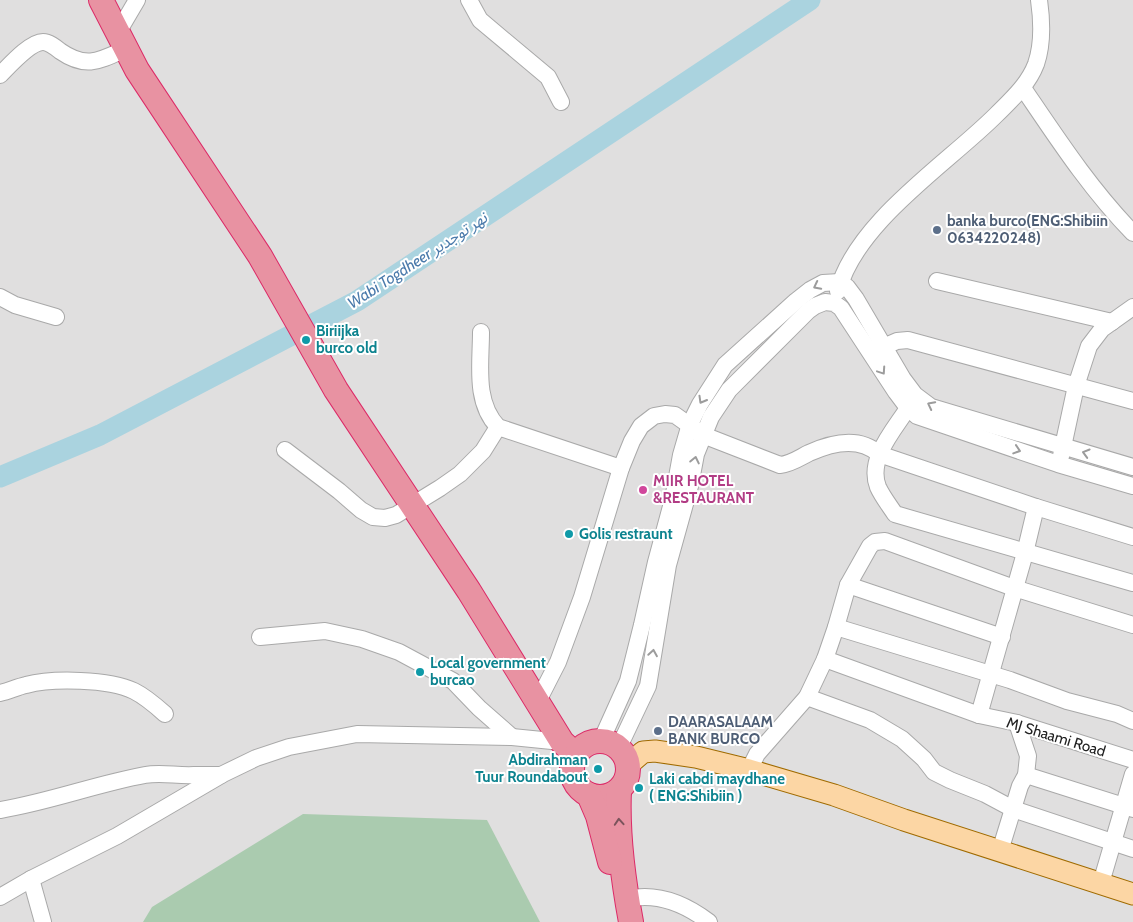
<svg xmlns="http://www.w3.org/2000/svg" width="1133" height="922" font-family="Cabin,'Noto Sans Arabic',sans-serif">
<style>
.residential{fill:#e0dfdf}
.cemetery{fill:#aacbaf}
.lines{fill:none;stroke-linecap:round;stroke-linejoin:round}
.river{stroke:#aad3df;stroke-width:21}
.minor-casing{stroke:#a9a9a9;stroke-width:18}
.major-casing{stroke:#a06b00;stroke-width:23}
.highway-casing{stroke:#dc2a67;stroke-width:26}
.minor{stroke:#fff;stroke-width:16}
.major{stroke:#fcd6a4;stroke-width:21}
.highway{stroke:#e892a2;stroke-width:24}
.oneway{stroke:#9c9c9c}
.oneway2{stroke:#7b545c}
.service-dot{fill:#5c6f8a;stroke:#fff;stroke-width:2}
.culture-dot{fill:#0f9aa8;stroke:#fff;stroke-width:2}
.hotel-dot{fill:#d1479c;stroke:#fff;stroke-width:2}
.labels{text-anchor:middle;stroke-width:4;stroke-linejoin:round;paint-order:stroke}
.service-label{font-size:15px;font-weight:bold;fill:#4e5e75;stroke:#fff;text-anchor:start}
.culture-label{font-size:15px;font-weight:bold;fill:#0d838f;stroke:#fff;text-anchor:start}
.hotel-label{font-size:15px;font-weight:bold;fill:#b23c85;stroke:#fff;text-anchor:start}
.street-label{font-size:15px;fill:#222;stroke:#fff}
.water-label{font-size:16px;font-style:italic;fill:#4a7aab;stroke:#fff}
</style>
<rect width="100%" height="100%" fill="#f2efe9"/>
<!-- residential -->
<rect class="residential" x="0" y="0" width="1133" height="922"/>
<!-- cemetery -->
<polygon class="cemetery" points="303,814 487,820 540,922 143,922 152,907"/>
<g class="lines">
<!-- river -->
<polyline class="river" points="0,477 100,435 357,301 810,0"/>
<defs>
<g id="minor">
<polyline points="469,0 480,20 548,77 561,102"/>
<polyline points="117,34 137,0"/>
<path d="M0,75C9,66 30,42 43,42C49,42 55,47 60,51C86,69 99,61 125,49"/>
<path d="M1023,88C1057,138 1090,189 1133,233"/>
<polyline points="937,281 1112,322"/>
<path d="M838,291C856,222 947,164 996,115C1011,100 1028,85 1036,64C1043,44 1042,21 1039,0"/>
<polyline points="0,297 15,305 56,317"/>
<path d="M481,332C481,364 474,402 498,427L621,468"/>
<polyline points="874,351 897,341 908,340 1133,401"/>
<path d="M908,408C894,430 867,459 878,487C882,496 889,505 895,514L1133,583"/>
<polyline points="285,450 339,491 361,510 373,517 385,518 396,515 440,488 460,474 483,451 498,427"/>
<polyline points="1061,456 1076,386 1089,346 1102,329 1133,307"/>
<polyline points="848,585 1002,637"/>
<polyline points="836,627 1010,680 1067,701 1117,714 1133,721"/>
<polyline points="260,637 325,631 362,639 399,652 453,681 479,708 512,737"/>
<polyline points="825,659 979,715 1017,723 1133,760"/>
<path d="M0,693C9,691 17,687 26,685C52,678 109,679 134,691C146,697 155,705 165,714"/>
<polyline points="807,697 870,720 902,739 924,759 934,772 950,780 985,794 1013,809 1133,849"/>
<path d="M537,703L558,662L582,597L621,468L632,441L641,426L654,416L665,414L675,415L703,435L780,465C791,464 799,458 809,453C831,443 859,436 879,454L1036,507L1133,537"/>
<polyline points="979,715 1025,553 1036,507"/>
<polyline points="601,741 628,681 642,625 656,562 673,499 681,455 690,424 700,404 725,365 796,301 810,290 823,283 840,282 847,287 856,299 903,379 915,395 931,407 1133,467"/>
<polyline points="619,747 648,686 668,565 690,486 696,454 711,417 729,390 808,311 815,306 825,302 834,303 841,308 896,392 908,408 917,416 1058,464 1133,486"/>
<polyline points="749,770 757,754 807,697 825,659 836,627 848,585 870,546 875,542 885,541 1014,588 1133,625"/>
<polyline points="1026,775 1133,809"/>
<path d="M0,810C49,802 96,784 145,775C161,772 177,776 194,775C203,775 212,775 221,775"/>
<polyline points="1000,851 1020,786 1026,775 1028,756 1017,723"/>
<polyline points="31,879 43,922"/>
<polyline points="1101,883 1133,774"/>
<polyline points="0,897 31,879 117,836 223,774 256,758 289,747 357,734 512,737 562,742"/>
<path d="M627,899C657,892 684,903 709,922"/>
</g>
<polyline id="major" points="629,764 643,752 655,751 696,757 749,770 834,795 904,820 1133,894"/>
<g id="highway">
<polyline points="101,0 137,70 260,256 336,390 469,591 562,742 576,755"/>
<circle cx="600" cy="769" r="28"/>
<path d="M619,791C617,834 623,879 631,922"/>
<polyline points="589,795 598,816 610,862"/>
</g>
</defs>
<!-- minor casing -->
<use href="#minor" class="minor-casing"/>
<!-- major casing -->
<use href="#major" class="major-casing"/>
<!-- highway casing -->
<use href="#highway" class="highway-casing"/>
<!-- minor -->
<use href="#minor" class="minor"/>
<!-- major -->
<use href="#major" class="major"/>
<!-- highway -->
<use href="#highway" class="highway"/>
</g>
<!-- one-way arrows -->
<defs><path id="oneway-chevron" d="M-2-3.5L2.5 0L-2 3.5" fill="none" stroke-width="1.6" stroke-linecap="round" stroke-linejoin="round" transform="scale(1.25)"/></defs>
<g class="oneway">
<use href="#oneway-chevron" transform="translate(817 286) rotate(153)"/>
<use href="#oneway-chevron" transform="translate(882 371) rotate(56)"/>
<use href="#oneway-chevron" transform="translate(702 400) rotate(120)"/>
<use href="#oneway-chevron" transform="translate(931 405) rotate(-153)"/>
<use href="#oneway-chevron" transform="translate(1017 450) rotate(18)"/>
<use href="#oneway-chevron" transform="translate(1086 453) rotate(-164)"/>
<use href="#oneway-chevron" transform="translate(695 460) rotate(-78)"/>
<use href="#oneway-chevron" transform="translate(653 653) rotate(-81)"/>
</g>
<use class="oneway2" href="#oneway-chevron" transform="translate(619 822) rotate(-94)"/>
<!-- markers -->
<g class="service-dot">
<circle cx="937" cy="230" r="5"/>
<circle cx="658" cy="731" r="5"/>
</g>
<g class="culture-dot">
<circle cx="306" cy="340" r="5"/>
<circle cx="569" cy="534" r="5"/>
<circle cx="420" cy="672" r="5"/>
<circle cx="598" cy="769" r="5"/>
<circle cx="639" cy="788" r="5"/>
</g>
<circle class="hotel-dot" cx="643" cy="490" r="5"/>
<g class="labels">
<!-- service labels -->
<g class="service-label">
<text x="947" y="226">banka burco(ENG:Shibiin<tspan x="947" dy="17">0634220248)</tspan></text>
<text x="668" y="727">DAARASALAAM<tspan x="668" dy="17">BANK BURCO</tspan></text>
</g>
<!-- culture labels -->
<g class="culture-label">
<text x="316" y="336">Biriijka<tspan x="316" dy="17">burco old</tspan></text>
<text x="579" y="539">Golis restraunt</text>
<text x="430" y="668">Local government<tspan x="430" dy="17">burcao</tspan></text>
<text x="588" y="765" text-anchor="end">Abdirahman<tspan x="588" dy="17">Tuur Roundabout</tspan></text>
<text x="649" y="784">Laki cabdi maydhane<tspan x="649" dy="17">( ENG:Shibiin )</tspan></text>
</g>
<!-- hotel labels -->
<g class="hotel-label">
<text x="653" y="486">MIIR HOTEL<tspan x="653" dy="17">&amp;RESTAURANT</tspan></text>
</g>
<!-- street labels -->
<g class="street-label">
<text transform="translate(1056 737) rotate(17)" y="5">MJ Shaami Road</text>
</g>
<!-- water labels -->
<g class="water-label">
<text transform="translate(417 260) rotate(-33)" y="6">Wabi Togdheer نهر توجدير</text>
</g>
</g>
</svg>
